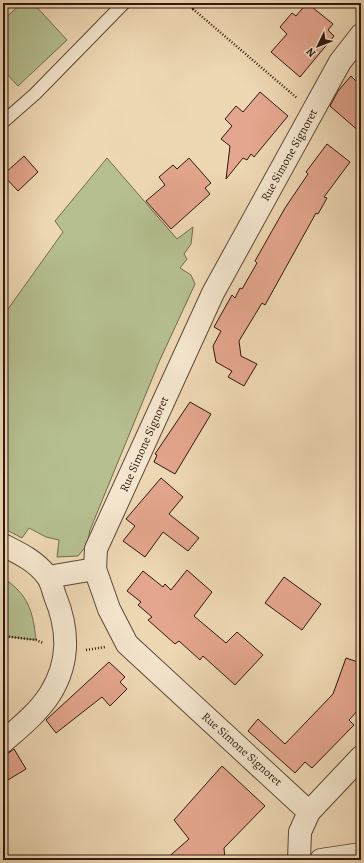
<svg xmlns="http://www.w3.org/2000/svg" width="364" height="863" font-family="Alegreya,serif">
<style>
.green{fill:#b5bf90;stroke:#726c50}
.building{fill:#e4a68e;stroke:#2e180f}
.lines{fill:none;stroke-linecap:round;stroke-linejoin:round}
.service-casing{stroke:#5e4838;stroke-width:14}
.minor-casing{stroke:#5e4838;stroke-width:24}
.tertiary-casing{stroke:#5e4838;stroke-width:24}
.path{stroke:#2e180f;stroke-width:2.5;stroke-dasharray:1 2;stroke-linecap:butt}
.service{stroke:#f4e6ce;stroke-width:12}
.minor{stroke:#f4e6ce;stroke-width:22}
.tertiary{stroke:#f4e6ce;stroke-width:22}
.labels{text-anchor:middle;stroke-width:3;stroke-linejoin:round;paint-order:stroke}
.street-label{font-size:12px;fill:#2e180f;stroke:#f4e6ce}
</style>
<rect width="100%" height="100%" fill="#eed8b4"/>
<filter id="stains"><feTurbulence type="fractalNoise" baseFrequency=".005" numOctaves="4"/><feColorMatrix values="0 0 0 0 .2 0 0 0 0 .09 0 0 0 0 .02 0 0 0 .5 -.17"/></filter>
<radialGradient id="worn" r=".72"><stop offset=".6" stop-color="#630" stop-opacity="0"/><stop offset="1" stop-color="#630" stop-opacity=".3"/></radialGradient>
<!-- green -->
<g class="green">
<polygon points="22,3 33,3 67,40 18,86 3,70 3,20"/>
<polygon points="107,158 177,239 193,227 191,244 184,254 187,259 180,268 191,275 195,284 159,362 90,530 87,545 78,556 57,557 59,540 46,537 29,528 22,538 3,528 3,316 63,232 55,221"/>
<path d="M3,578C28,594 33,611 36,640L3,636Z"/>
</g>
<!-- building -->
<g class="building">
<polygon points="307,3 333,24 328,30 334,36 300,77 271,52 287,34 280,27 292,13 296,16"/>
<polygon points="351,76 361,86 361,133 330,106 338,91"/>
<polygon points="260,92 288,116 254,157 251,154 247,160 243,158 226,179 230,146 221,139 232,126 225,119 236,106 243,112"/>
<polygon points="327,144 350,162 324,197 327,198 318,214 316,213 265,305 262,303 239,341 241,356 257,364 244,386 228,377 232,371 216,362 213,346 221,331 214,327 232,295 235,298 240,288 242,289 257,263 255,261 285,208 308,174 306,172"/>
<polygon points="24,156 38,172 18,191 3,175"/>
<polygon points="189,158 211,183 205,188 210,194 171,229 146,201 165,185 159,177 173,165 177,169"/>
<polygon points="190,402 211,414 175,474 154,462 157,455 155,454"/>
<polygon points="161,478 183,497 169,514 199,538 188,551 163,532 145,557 123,541 135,526 126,519"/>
<polygon points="187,570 212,592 194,616 226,643 237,632 263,655 235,685 203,656 200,660 179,641 175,644 148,620 152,617 138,605 141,602 127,591 143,571 163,587 165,584 171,590"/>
<polygon points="284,577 321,604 302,630 265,603"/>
<polygon points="346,658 361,663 361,707 349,720 354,725 312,768 305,762 295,773 248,731 258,719 285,744 333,694"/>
<polygon points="109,662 125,677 120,682 127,689 110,706 102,697 56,733 46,720"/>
<polygon points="14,749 26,769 3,783 3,757"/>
<polygon points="222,766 265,806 224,848 225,860 165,860 189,839 174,820"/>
</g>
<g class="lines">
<defs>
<polyline id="service" points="3,122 35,94 124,3"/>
<g id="minor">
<path d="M3,545C19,553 36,561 47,576C51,581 53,590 55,596C69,630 70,662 50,694C38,713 19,728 3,742"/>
<polyline points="48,577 95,569"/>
<polyline points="309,812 127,644 109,609 95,569 96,549 213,293 340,62 361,35"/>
<polyline points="299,860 300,832 309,812 361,757"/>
</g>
<polyline id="tertiary" points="321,860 361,854"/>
</defs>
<!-- service casing -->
<use href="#service" class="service-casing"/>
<!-- minor casing -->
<use href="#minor" class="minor-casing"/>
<!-- tertiary casing -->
<use href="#tertiary" class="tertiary-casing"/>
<!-- path -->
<g class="path">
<polyline points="186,3 297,98"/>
<polyline points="196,3 193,9 199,3"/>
<polyline points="3,636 36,640 43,643"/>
<polyline points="86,650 105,647"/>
</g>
<!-- service -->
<use href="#service" class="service"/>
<!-- minor -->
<use href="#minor" class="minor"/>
<!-- tertiary -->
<use href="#tertiary" class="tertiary"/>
</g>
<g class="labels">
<!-- street labels -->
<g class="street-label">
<text transform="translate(289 155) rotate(-61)" y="4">Rue Simone Signoret</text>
<text transform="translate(144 444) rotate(-66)" y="4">Rue Simone Signoret</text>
<text transform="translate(242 749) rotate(42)" y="4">Rue Simone Signoret</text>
</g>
</g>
<!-- margin -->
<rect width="364" height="863" fill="none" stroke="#eed8b4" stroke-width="16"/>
<rect x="4" y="4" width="356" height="855" fill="none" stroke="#2e180f" stroke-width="2"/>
<rect x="8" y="8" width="348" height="847" fill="none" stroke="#2e180f"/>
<!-- north arrow -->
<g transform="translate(318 46) rotate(227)" stroke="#f4e6ce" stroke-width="3" paint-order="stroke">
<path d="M0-3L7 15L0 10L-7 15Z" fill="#2e180f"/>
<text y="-6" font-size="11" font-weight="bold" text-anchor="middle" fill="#2e180f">N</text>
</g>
<rect width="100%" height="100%" filter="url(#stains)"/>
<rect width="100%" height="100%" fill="url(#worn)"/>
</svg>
